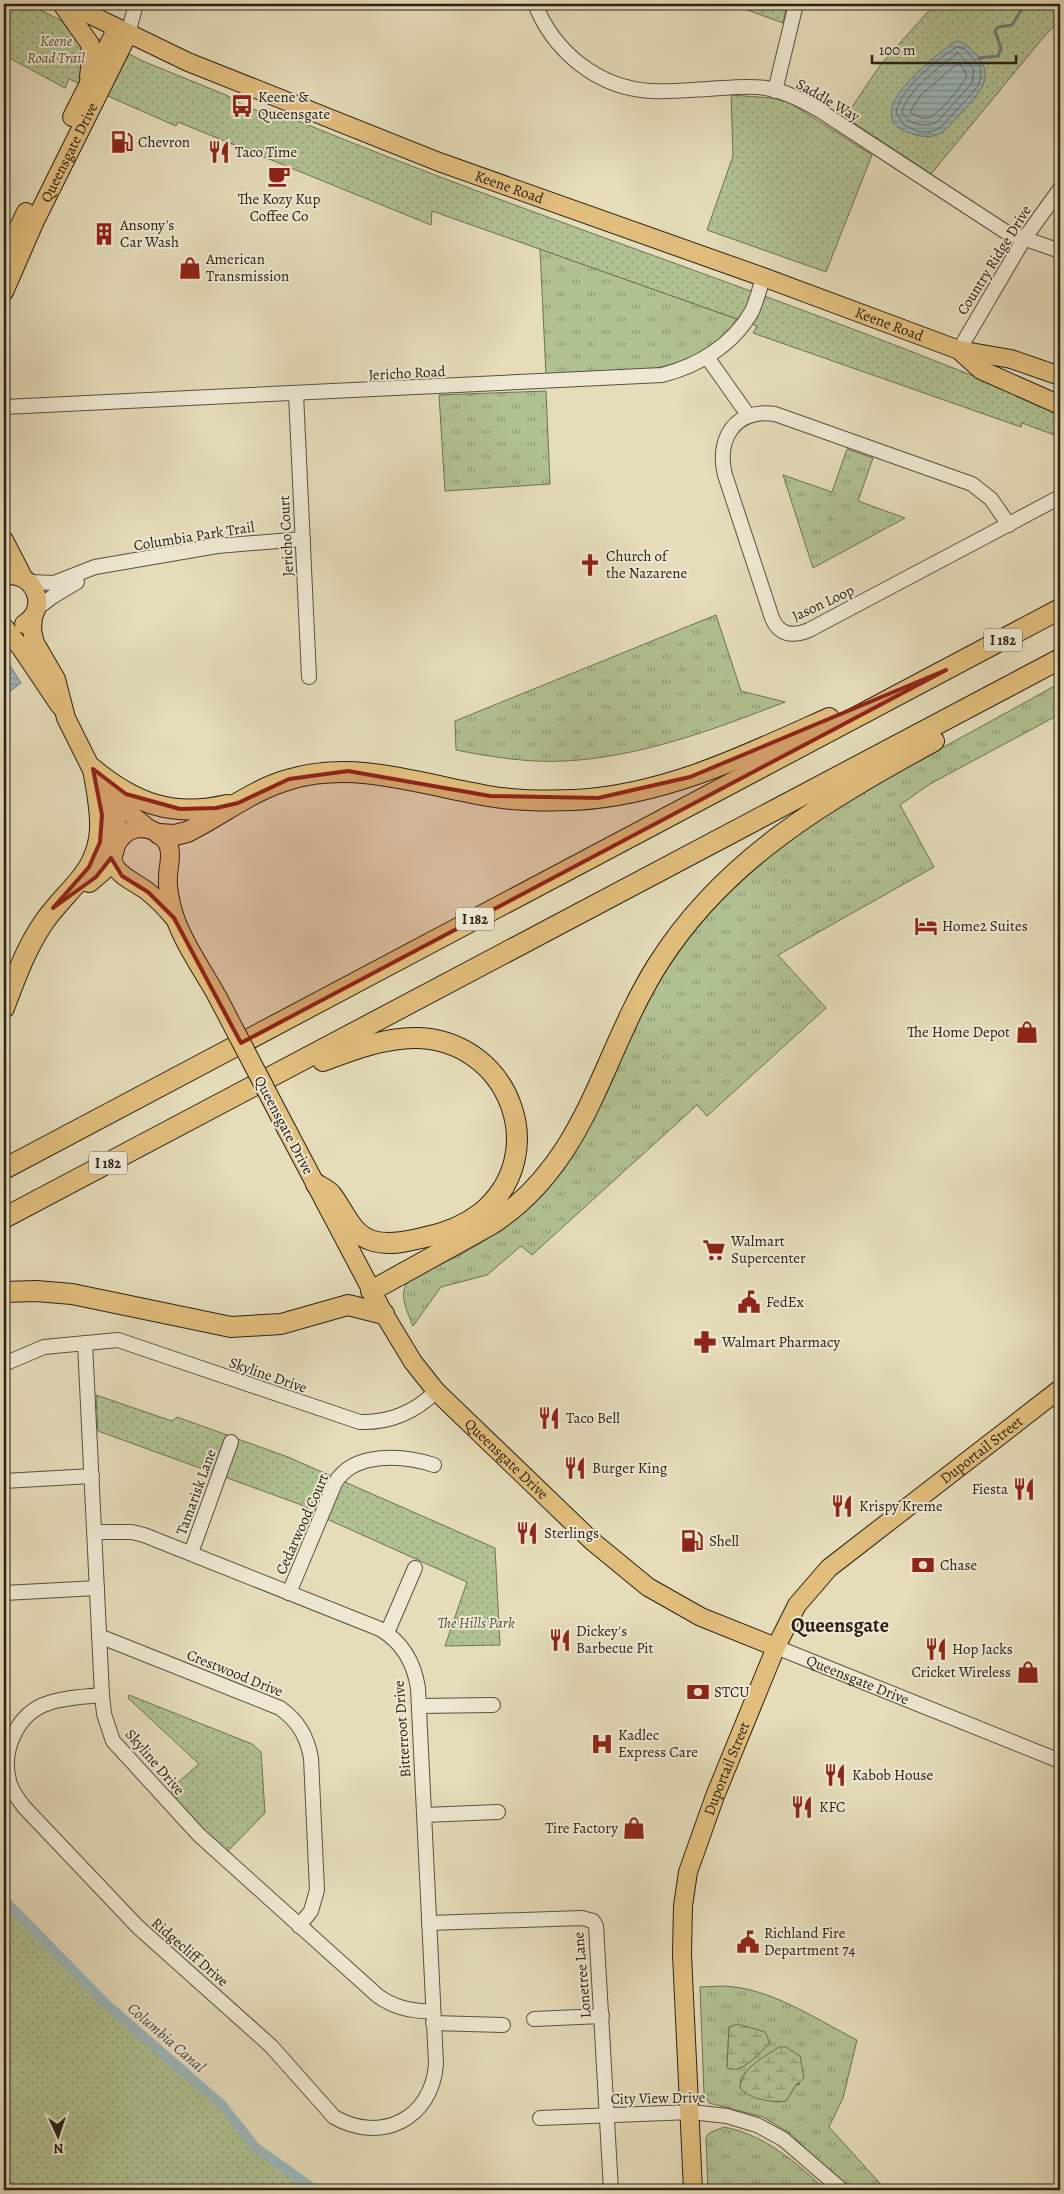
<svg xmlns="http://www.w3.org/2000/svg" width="1064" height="2194" font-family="Alegreya,serif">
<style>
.grass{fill:url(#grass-tufts);stroke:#6d7154;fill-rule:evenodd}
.wetland{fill:url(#wetland-marsh);stroke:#6d7154}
.park{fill:url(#park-dots);stroke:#6d7154}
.water{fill:url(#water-rules);stroke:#6e7c7a}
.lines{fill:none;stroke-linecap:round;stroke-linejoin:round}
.shore{stroke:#626c69;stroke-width:1}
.stream{stroke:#6e7c7a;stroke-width:3}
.canal{stroke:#9cb8bc;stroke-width:10}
.minor-casing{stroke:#58503f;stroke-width:16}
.major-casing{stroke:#292116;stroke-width:20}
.highway-casing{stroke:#292116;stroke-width:22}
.minor{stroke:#eee8d2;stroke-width:14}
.major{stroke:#e2be7d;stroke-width:18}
.highway{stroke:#e2be7d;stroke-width:20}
.major-bridge-casing{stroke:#292116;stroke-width:20;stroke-linecap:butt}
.major-bridge{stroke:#e2be7d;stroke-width:18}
.marked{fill:#8f2418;fill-opacity:0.2;stroke:#8f2418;stroke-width:4;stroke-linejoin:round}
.labels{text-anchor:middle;stroke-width:4;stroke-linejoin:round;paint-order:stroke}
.shield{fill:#eee8d2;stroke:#645d4e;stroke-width:1}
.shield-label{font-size:14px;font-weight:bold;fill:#292116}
.park-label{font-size:15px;font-style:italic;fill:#52513b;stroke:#eee8d2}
.poi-label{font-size:15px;fill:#292116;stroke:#eee8d2;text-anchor:start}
.street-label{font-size:15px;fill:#292116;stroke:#eee8d2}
.water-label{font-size:16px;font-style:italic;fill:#4c4e48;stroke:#eee8d2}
.district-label{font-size:20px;font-weight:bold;fill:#292116;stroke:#eee8d2}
</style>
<defs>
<pattern id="grass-tufts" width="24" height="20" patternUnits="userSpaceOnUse" patternTransform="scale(1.25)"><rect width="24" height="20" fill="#b1c192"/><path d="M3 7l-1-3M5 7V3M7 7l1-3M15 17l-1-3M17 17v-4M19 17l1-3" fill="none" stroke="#909c76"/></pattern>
<pattern id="wetland-marsh" width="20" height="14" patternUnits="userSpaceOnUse" patternTransform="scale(1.25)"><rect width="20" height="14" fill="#b1c192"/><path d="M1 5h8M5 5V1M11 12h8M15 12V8" fill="none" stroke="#909c76"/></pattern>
<pattern id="park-dots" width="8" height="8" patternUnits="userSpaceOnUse" patternTransform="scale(1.25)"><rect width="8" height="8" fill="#b1c192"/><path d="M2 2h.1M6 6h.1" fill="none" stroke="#909c76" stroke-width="1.8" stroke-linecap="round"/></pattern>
<pattern id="water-rules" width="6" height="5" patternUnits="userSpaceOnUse" patternTransform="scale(1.25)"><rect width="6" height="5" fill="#9cb8bc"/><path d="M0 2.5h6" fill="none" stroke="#7f9598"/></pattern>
</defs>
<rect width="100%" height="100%" fill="#e5dcba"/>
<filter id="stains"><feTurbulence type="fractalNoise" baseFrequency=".004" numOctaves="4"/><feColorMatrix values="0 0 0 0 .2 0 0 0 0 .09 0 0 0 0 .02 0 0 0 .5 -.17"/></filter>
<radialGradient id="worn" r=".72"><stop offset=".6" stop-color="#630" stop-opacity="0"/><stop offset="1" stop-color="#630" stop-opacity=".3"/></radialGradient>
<!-- grass -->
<g class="grass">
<path d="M540,249L737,319C695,381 612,372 546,375Z"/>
<polygon points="546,391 550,484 445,491 439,395"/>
<polygon points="847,449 873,458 858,501 905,518 813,568 783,475 832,492"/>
<path d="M716,615L741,691L785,702C715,729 641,757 565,761C528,763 492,757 456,750L455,721Z"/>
<path d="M1060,683V714L930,784L900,805L934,867L778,955L826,1008L707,1116L697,1105L532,1255L521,1246L487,1275L441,1287L413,1326C408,1313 397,1293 409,1281C415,1274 446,1262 456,1257C490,1239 523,1217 548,1188C605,1121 624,1032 671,959C730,867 835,807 929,755C973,731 1017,707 1060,683Z"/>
<path d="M723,1986C772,1988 815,2019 857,2040L843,2098L829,2127L886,2190H847L791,2134L763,2117L709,2103L704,2094L700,1987ZM729,2027L770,2043C759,2052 743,2075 727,2067ZM755,2063L800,2084L796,2085L786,2101L776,2102L740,2088L741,2077Z"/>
<path d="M724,2127C766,2135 796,2163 826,2190H708L706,2138L709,2133Z"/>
</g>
<!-- wetland -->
<g class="wetland">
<path d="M738,2024L765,2032L770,2043C759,2052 743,2075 727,2068L729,2027Z"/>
<path d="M779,2047H786L800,2056L804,2078L796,2085L786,2101C772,2103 748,2099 740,2088C742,2067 763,2058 779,2047Z"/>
</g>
<!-- park -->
<g class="park">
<path d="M4,4H28L145,62L226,95L245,106L269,115L291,118C545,223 808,304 1060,412V437L1022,423L1021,427L753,333L757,326L432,211L431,225L178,122L176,126L69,79L65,88L4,55Z"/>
<polygon points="731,4 787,4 783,23"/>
<polygon points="935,4 1060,4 1060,20 1042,39 931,174 845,117 881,64"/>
<polygon points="731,95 773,98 790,103 872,155 826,272 707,230 733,156"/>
<polygon points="96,1395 172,1421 177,1417 288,1457 495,1548 500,1645 445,1646 467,1582 318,1515 299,1504 98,1431"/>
<polygon points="129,1695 252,1744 261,1752 265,1813 226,1853 167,1792 199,1764 128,1698"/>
<polygon points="4,1900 106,2004 222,2105 255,2147 315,2190 4,2190"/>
</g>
<!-- water -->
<g class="water">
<path d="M956,41C966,42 970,48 977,55C996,79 978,95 961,113C955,120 948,129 939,134C928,139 919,136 907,132C858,113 937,54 956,41Z"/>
<polygon points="4,656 21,683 8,693 4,692"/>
</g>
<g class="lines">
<!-- shore -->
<g class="shore">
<path d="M957,47L965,49L980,67L981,76L978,86L966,100L941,127L931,132H920L904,125L896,113C900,88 936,60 957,47Z"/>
<path d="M958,53L974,69L972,83L937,122C925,128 908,125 902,112C906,92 941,65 958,53Z"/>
<path d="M957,64H960L967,75C964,84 936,118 927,118C922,119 916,115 911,113V110L921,95Z"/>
</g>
<!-- stream -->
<polyline class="stream" points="979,58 998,56 1001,48 995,31 998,27 1012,25 1025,4"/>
<!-- canal -->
<polyline class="canal" points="4,1900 106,2004 222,2105 255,2147 315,2190"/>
<defs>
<g id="minor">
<path d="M535,4C554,52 598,88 651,91C670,92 689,90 708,89C727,88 747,85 766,88C785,91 802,100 819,110L1006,232L1060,251"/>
<polyline points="128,34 136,4"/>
<polyline points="775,91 796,4"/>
<polyline points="959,350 1024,239 1060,189"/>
<polyline points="707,357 748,415"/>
<polyline points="296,394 309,677"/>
<path d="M4,407L662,375C698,366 733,345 752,311C757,300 760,288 763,277"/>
<path d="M1009,525L991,499L972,484L775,414C735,408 716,439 725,475L772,618C779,635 792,637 809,630L1060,497"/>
<polyline points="30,582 54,583 95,567 217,546 303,539"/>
<polyline points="36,609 52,597 77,582"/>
<path d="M85,1343L102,1695L104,1714L113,1741L199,1835L378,1996C395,2008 412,2012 433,2011"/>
<path d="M4,1364L44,1347L118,1340L360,1422C389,1423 416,1412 436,1391"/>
<polyline points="4,1481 92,1476"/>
<path d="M95,1532H132L144,1535L380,1629C402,1642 414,1662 418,1688L436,2064C432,2119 381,2144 334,2117L271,2046L138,1927L24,1807C19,1800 13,1793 10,1784C0,1753 16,1713 49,1703C65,1697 84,1697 102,1695"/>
<polyline points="191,1553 231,1442"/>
<polyline points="4,1593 97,1588"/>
<path d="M289,1593L335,1483C354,1451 404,1455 434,1465"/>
<polyline points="387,1633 415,1568"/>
<path d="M99,1636L280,1708C298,1721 307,1736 311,1758L317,1890L311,1911L299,1926"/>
<path id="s1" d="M776,1647L1060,1761"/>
<polyline points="419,1706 493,1705"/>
<polyline points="424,1815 498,1812"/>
<polyline points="429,1923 582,1918 593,1921 596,1926 611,2190"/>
<polyline points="534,2019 602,2016"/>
<polyline points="433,2023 503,2025"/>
<polyline points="540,2118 691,2112 727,2116 757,2125 783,2139 842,2190"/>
</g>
<g id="major">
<polyline points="62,4 90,44 91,59 89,77"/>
<path id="s2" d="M68,4L188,62L439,162L763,277L959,350L1011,359L1060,376"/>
<polyline points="72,117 117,28"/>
<polyline points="4,258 26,212"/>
<path id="s3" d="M4,292L35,221L128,34"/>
<polyline points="959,350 981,370 1060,405"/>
<polyline points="4,540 23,577"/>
<path d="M4,576C33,569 51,608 24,624"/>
<polyline points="33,616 32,631 35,643 56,679 66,718 116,818 118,833 116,844"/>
<polyline points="4,627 21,648 60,706"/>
<polyline points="105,782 134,817 149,829"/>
<path d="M174,918C166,908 157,899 147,891C130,878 99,870 119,840C124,833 133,828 142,828C154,829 165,836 169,847C172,858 168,867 168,877C167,886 169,895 171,904C178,936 201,967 217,996"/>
<path id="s4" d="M287,1130L384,1314L413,1362L436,1391L592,1541L648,1587L701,1617L776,1647"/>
<path id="s5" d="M693,2190L682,1954L683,1906L688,1872L715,1796L776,1647L797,1605L829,1568L1060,1389"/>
</g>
<g id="highway">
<path d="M93,769C134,803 173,818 227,805"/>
<path d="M159,834L175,835L187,832C222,815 253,789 291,779C357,760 423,785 488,796C516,801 547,801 575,800C666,795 747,755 829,718"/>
<polyline points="89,882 102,871 114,850"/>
<path d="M4,1008C15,979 26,948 44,922C55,906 69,893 81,878C109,844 100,809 93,769"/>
<polyline points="4,1169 1060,609"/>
<path d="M316,1184C321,1187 328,1190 331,1194C344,1210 351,1235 373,1241C390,1246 409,1241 426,1237C446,1233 464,1226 481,1213C553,1154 509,1041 418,1038C386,1037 352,1050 323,1061"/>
<polyline points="4,1218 1060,659"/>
<path d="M371,1291L492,1224C589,1160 601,1054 658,964C725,858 827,800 934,741"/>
<polyline points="4,1292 36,1291 72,1294 231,1327 281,1324 348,1305 384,1314"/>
</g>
</defs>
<!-- minor casing -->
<use href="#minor" class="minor-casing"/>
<!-- major casing -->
<use href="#major" class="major-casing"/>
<!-- highway casing -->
<use href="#highway" class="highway-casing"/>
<!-- minor -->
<use href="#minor" class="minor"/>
<!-- major -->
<use href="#major" class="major"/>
<!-- highway -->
<use href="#highway" class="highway"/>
<defs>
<polyline id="major-bridge" points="217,996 287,1130"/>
</defs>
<!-- major-bridge casing -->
<use href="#major-bridge" class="major-bridge-casing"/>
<!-- major-bridge -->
<use href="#major-bridge" class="major-bridge"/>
</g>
<!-- marked area -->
<path class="marked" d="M946,670L241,1043L174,918L148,892L122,876L111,858L96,877L53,908L89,867L100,842L102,815L93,769L126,794L180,809L216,808L238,803L289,779L348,771L490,796L598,798L690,777Z"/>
<!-- icons -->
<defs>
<symbol id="bus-bare" viewBox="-9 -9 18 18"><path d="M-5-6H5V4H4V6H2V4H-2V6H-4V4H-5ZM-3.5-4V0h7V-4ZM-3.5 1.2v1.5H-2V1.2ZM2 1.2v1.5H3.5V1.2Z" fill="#8f2418" stroke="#eee8d2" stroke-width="2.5" paint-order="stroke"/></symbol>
<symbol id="fuel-bare" viewBox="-9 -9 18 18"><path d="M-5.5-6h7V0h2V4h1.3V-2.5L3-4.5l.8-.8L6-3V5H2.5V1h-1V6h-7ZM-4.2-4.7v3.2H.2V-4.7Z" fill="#8f2418" stroke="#eee8d2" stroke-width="2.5" paint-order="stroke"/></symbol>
<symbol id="restaurant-bare" viewBox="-9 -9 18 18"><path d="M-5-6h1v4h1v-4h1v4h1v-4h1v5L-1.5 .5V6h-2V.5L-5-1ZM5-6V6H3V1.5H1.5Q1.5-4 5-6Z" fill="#8f2418" stroke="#eee8d2" stroke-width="2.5" paint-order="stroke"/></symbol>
<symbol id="cafe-bare" viewBox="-9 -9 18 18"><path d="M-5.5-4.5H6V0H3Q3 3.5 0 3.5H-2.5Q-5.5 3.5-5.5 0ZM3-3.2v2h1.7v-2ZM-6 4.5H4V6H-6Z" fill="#8f2418" stroke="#eee8d2" stroke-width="2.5" paint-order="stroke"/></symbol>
<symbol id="building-bare" viewBox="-9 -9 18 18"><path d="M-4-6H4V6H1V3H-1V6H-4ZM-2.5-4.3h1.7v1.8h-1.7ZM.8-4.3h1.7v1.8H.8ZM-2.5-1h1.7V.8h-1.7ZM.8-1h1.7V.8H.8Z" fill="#8f2418" stroke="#eee8d2" stroke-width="2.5" paint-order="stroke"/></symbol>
<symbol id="shop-bare" viewBox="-9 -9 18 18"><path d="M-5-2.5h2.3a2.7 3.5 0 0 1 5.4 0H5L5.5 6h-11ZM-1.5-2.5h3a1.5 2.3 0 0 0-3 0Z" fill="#8f2418" stroke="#eee8d2" stroke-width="2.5" paint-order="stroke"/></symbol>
<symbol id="church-bare" viewBox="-9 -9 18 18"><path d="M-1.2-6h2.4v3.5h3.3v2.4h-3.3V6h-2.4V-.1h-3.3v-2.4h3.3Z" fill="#8f2418" stroke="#eee8d2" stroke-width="2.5" paint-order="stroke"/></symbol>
<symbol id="hotel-bare" viewBox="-9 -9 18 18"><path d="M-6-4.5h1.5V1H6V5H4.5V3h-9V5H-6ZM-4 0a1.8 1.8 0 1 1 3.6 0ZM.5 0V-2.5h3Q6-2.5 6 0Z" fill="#8f2418" stroke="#eee8d2" stroke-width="2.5" paint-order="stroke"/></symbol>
<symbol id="supermarket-bare" viewBox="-9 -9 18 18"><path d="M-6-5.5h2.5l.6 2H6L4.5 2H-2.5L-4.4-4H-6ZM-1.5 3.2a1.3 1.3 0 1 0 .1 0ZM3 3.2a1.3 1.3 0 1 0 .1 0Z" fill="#8f2418" stroke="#eee8d2" stroke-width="2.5" paint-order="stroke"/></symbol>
<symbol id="civic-bare" viewBox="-9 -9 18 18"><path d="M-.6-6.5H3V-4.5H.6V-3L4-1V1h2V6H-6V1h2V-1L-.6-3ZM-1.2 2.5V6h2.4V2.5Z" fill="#8f2418" stroke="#eee8d2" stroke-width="2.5" paint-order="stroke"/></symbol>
<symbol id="pharmacy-bare" viewBox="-9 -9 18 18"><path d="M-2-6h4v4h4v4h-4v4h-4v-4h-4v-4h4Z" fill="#8f2418" stroke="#eee8d2" stroke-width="2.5" paint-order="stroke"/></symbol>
<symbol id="bank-bare" viewBox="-9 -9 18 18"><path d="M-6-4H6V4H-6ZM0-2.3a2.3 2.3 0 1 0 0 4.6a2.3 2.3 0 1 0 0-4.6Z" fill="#8f2418" stroke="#eee8d2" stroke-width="2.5" paint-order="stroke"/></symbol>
<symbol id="hospital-bare" viewBox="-9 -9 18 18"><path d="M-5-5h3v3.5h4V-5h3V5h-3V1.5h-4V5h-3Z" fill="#8f2418" stroke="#eee8d2" stroke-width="2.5" paint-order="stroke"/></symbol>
</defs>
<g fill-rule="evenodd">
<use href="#bus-bare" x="226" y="90" width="32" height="32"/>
<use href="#fuel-bare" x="106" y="126" width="32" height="32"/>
<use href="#restaurant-bare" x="203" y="136" width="32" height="32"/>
<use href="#cafe-bare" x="263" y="160" width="32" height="32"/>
<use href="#building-bare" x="88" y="218" width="32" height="32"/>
<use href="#shop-bare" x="174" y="252" width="32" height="32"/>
<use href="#church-bare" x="574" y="549" width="32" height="32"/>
<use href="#hotel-bare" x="910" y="910" width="32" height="32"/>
<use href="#shop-bare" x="1011" y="1016" width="32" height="32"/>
<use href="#supermarket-bare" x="698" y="1234" width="32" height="32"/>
<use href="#civic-bare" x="733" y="1286" width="32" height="32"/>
<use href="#pharmacy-bare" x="689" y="1326" width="32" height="32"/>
<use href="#restaurant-bare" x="533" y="1402" width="32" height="32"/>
<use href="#restaurant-bare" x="559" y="1452" width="32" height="32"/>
<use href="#restaurant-bare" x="1008" y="1473" width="32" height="32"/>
<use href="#restaurant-bare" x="826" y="1490" width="32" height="32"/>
<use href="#restaurant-bare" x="511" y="1517" width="32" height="32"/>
<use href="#fuel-bare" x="676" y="1525" width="32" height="32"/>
<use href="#bank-bare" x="907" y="1549" width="32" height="32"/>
<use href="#restaurant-bare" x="544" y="1624" width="32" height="32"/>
<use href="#restaurant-bare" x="920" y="1633" width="32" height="32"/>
<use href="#shop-bare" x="1012" y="1656" width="32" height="32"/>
<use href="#bank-bare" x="682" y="1676" width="32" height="32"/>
<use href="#hospital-bare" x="586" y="1728" width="32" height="32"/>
<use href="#restaurant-bare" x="819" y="1759" width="32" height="32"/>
<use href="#restaurant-bare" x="786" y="1791" width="32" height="32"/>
<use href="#shop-bare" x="618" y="1812" width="32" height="32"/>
<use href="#civic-bare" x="732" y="1926" width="32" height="32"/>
</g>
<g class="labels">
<!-- shield labels -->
<g class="shield">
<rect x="984" y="628.5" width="38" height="23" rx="4"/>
<rect x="456" y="907.5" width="38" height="23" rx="4"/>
<rect x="89" y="1151.5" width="38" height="23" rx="4"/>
</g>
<g class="shield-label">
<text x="1003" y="645">I 182</text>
<text x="475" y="924">I 182</text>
<text x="108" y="1168">I 182</text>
</g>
<!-- park labels -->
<g class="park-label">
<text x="56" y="46">Keene<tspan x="56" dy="17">Road Trail</tspan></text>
<text x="476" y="1628">The Hills Park</text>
</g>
<!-- poi labels -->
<g class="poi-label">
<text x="258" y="102">Keene &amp;<tspan x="258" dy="17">Queensgate</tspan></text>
<text x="138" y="147">Chevron</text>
<text x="235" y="157">Taco Time</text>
<text x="279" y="204" text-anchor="middle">The Kozy Kup<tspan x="279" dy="17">Coffee Co</tspan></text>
<text x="120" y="230">Ansony's<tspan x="120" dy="17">Car Wash</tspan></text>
<text x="206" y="264">American<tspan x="206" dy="17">Transmission</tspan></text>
<text x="606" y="561">Church of<tspan x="606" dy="17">the Nazarene</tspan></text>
<text x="942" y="931">Home2 Suites</text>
<text x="1010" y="1037" text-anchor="end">The Home Depot</text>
<text x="731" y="1246">Walmart<tspan x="731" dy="17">Supercenter</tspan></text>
<text x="766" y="1307">FedEx</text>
<text x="722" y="1347">Walmart Pharmacy</text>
<text x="566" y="1423">Taco Bell</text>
<text x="592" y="1473">Burger King</text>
<text x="1008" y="1494" text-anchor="end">Fiesta</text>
<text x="859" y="1511">Krispy Kreme</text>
<text x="544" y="1538">Sterlings</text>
<text x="709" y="1546">Shell</text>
<text x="940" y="1570">Chase</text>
<text x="576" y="1636">Dickey's<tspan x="576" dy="17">Barbecue Pit</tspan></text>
<text x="952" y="1654">Hop Jacks</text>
<text x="1011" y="1677" text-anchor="end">Cricket Wireless</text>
<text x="714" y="1697">STCU</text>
<text x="618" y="1740">Kadlec<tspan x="618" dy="17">Express Care</tspan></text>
<text x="852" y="1780">Kabob House</text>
<text x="819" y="1812">KFC</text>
<text x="618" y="1833" text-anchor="end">Tire Factory</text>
<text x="764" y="1938">Richland Fire<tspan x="764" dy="17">Department 74</tspan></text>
</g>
<!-- street labels -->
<g class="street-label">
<text transform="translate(828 100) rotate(30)" y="5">Saddle Way</text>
<text dy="5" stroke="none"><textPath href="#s3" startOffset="154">Queensgate Drive</textPath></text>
<text dy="5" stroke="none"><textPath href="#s2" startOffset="478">Keene Road</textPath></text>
<text transform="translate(994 260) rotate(-58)" y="5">Country Ridge Drive</text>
<text dy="5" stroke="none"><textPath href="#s2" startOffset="882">Keene Road</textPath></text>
<text transform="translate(407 373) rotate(-3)" y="5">Jericho Road</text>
<text transform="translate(194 536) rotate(-9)" y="5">Columbia Park Trail</text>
<text transform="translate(286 536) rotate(-93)" y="5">Jericho Court</text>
<text transform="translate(823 603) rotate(-25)" y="5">Jason Loop</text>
<text transform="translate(284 1125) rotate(62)" y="5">Queensgate Drive</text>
<text transform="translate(268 1375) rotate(19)" y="5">Skyline Drive</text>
<text dy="5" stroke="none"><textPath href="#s5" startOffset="849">Duportail Street</textPath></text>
<text dy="5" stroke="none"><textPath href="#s4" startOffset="399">Queensgate Drive</textPath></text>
<text transform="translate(196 1492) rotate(-70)" y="5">Tamarisk Lane</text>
<text transform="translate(302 1524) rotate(-66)" y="5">Cedarwood Court</text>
<text transform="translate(235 1673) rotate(22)" y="5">Crestwood Drive</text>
<text dy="5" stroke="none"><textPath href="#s1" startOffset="88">Queensgate Drive</textPath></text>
<text transform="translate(402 1729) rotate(-94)" y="5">Bitterroot Drive</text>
<text transform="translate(155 1762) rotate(49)" y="5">Skyline Drive</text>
<text dy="5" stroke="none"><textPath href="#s5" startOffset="429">Duportail Street</textPath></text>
<text transform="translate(190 1952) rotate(41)" y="5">Ridgecliff Drive</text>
<text transform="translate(582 1975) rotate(-95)" y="5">Lonetree Lane</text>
<text transform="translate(658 2098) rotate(-1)" y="5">City View Drive</text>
</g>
<!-- water labels -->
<g class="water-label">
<text transform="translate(167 2037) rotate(41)" y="6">Columbia Canal</text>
</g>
<!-- district labels -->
<g class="district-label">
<text x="840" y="1632">Queensgate</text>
</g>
</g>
<!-- margin -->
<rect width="1064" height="2194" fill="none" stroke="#e5dcba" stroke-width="20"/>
<rect x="5" y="5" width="1054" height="2184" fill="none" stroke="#292116" stroke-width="2.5"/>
<rect x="10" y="10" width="1044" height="2174" fill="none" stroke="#292116"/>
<!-- north arrow -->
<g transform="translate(58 2136) rotate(177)" stroke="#eee8d2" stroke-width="4" paint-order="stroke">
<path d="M0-4L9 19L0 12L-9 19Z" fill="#292116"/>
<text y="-8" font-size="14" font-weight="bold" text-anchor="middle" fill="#292116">N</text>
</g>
<!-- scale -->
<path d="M872 55v8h144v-8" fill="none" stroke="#292116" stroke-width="2.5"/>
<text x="879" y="55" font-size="15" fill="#292116" stroke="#eee8d2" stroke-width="4" paint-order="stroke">100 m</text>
<rect width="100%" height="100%" filter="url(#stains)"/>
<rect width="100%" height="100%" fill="url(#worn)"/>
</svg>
